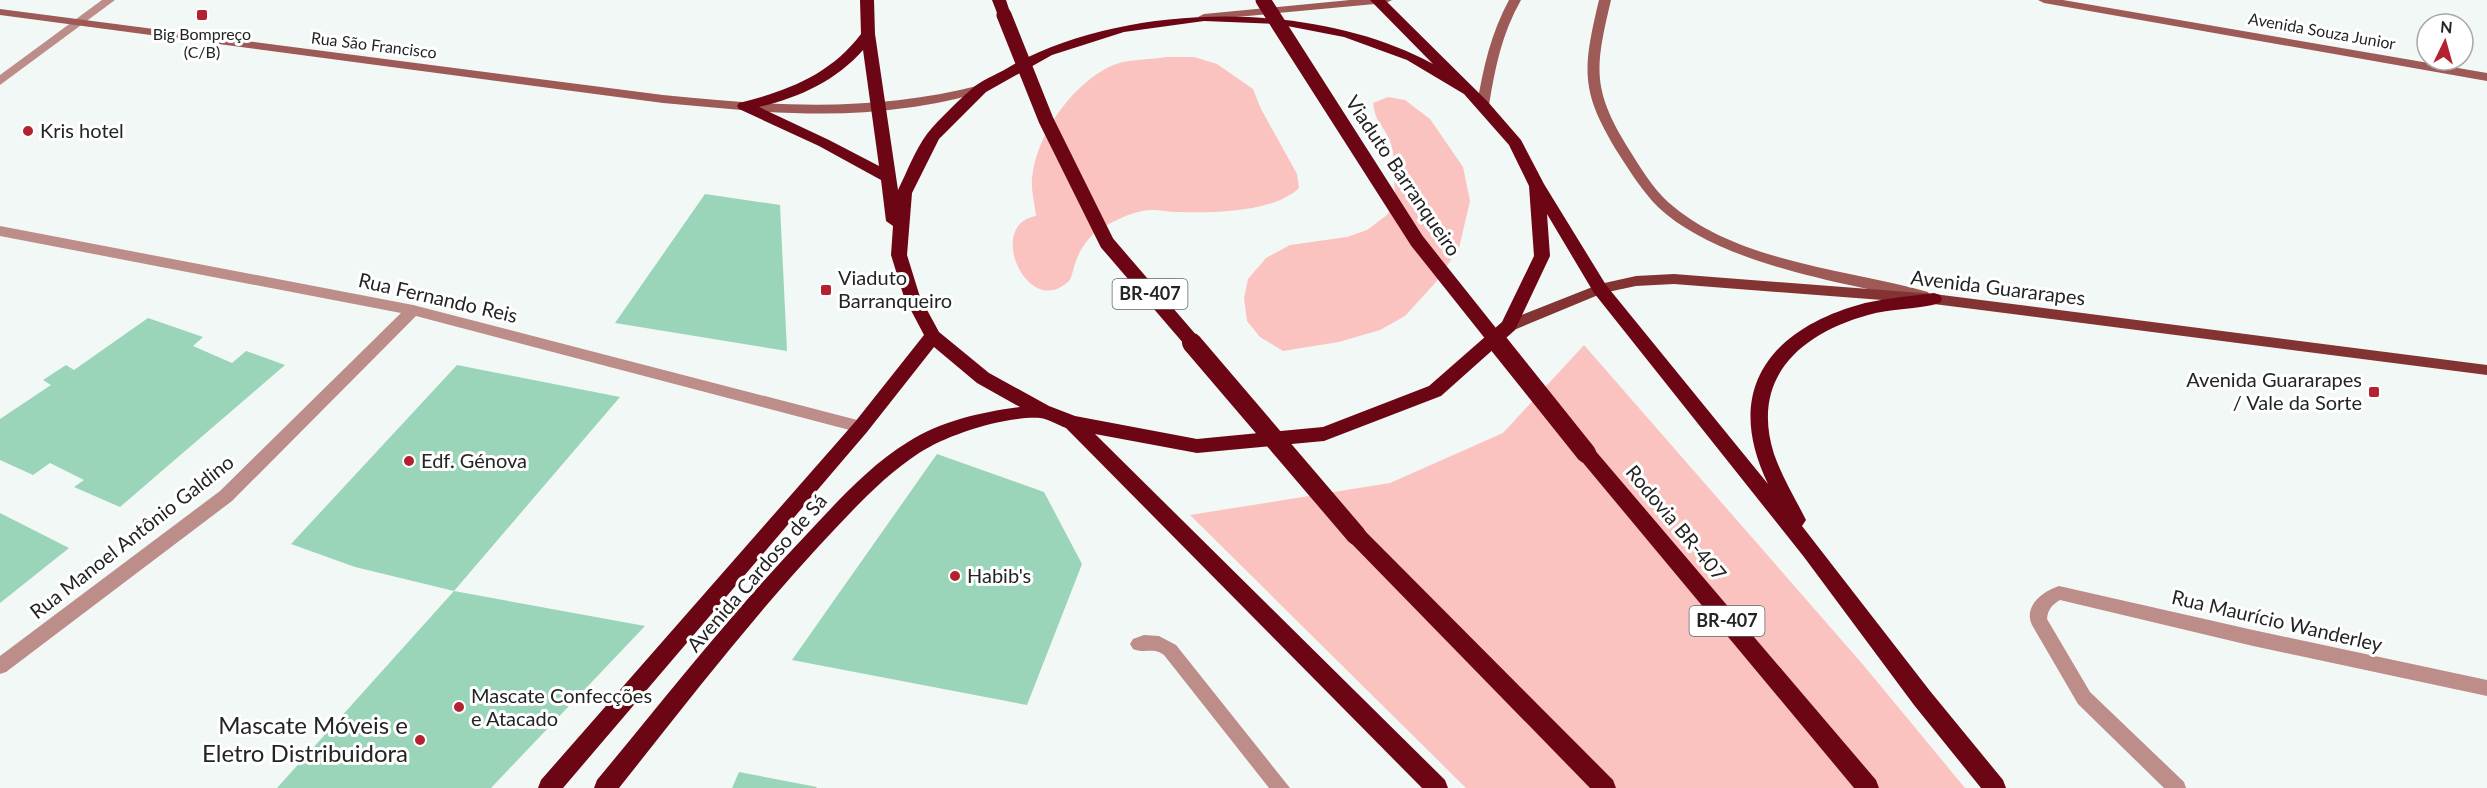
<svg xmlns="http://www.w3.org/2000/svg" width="2487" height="788" font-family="Lato,sans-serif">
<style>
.green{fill:#fbc3c0}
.building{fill:#9ad5b9}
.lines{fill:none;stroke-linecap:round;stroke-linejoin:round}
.street{fill:#bd8d8a;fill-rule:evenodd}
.secondary{fill:#9d5a57;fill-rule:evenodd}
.primary{fill:#843333;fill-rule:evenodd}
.highway{fill:#6d0614;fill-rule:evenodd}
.highway-bridge-far1{stroke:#6d0614;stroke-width:15}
.highway-bridge{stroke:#6d0614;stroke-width:20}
.poi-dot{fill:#b4222f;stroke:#fff;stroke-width:2}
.labels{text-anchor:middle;stroke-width:6;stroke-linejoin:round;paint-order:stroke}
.far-street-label{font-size:16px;fill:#232524;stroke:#fff}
.far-poi-label{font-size:16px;fill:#232524;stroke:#fff}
.shield{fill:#fff;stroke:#656666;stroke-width:1.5}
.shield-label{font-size:18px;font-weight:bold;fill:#232524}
.poi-label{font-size:20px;fill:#232524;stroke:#fff;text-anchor:start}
.street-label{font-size:20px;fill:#232524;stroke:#fff}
.near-poi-label{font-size:24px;fill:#232524;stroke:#fff;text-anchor:end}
</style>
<rect width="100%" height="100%" fill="#f2f8f5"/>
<!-- green -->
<g class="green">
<path d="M1166,57H1194L1217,64L1253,89L1261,109L1297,174L1299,188C1273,213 1211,213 1176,212C1168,212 1160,210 1153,210C1136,210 1120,218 1105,226C1090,234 1080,248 1075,264C1073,269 1072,278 1069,281C1066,284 1057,290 1053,290C1019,297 991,224 1036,216C1035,207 1033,198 1032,189C1030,143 1070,85 1111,66C1126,59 1149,60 1166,57Z"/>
<path d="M1388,97L1405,100L1430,119L1463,167L1470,201L1459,248L1436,282L1405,316L1380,330L1339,342L1283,351L1260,337L1247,321L1244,298L1248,279L1266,258L1290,245L1347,237L1367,230L1387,215L1397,201C1391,181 1397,159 1390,141C1383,124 1376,125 1373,103Z"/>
<polygon points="1584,345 1865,667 1965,788 1466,788 1190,515 1390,483 1503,433"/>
</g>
<!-- building -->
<g class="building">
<polygon points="705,194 780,205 787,351 615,323"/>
<polygon points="148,318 203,337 193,346 232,363 246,351 285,365 120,507 74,487 84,480 50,463 33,475 0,460 0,419 51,385 43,380 66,365 74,370"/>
<polygon points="457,365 620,397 454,591 355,567 291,544"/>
<polygon points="937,454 1044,492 1082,564 1027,705 792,660"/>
<polygon points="0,513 69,548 0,603"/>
<polygon points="454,591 645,626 491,788 277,788"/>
<polygon points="739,772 817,787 816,788 732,788"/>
</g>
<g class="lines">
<!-- street -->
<g class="street">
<polygon points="102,0 115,0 0,85 0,75"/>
<polygon points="0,226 413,305 861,421 866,423 869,427 866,431 861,433 416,316 232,501 6,672 0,674 0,656 220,491 401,313 0,236"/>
<path d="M2059,586L2253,630L2487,680V696L2253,646L2060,600C2052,605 2048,609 2047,619L2090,692L2184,782L2186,788H2164L2078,704L2032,625C2023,606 2043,591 2059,586Z"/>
<path d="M1144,635L1159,636L1176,645L1290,788H1269L1164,655C1153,647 1144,654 1133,649L1130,644L1133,639Z"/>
</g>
<!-- secondary -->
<g class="secondary">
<polygon points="1350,0 1392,0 1386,3 1204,20 1198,17 1204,14"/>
<path d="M1509,0H1521C1502,33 1495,68 1489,105L1487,108H1479L1477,105C1483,68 1491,33 1509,0Z"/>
<path d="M1599,0H1611C1595,68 1591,89 1630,151C1641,169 1653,188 1668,202C1737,263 1844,268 1928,292L1930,296L1928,300L1923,301C1844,283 1718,264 1658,207C1643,192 1631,173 1620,156C1580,92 1582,71 1599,0Z"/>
<polygon points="2038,0 2063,0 2487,73 2487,81 2044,3"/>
<path d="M0,9L663,95C774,106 872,113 981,85L987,89L985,92C959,98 932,105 905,108C825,120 743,110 663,103L0,15Z"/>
</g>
<!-- primary -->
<polygon class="primary" points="1674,274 1934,294 2487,365 2487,375 1934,304 1674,284 1636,286 1603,293 1514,330 1504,330 1502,326 1504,322 1600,284 1636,276"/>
<!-- highway -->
<g class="highway">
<path d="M860,0H874L875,34L898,190C907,172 915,150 927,134C939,119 961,98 975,86C986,78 1000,73 1011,66C1129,1 1316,0 1433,64L1370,0H1385L1488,102L1521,140L1544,184L1606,285L1768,484C1722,389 1771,328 1865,303C1888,298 1911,296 1934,293L1940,295L1942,299L1940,303C1917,310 1891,308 1868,315C1800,334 1750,378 1774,454C1782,477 1795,498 1806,520L1802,526L1930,691L2003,780L2006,788H1981L1914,705L1804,557L1594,293L1547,214L1550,256L1515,330L1441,396L1324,441L1197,453L1095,434L1445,780L1448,788H1422L1066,428C1058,425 1048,419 1040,418C1005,416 948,434 919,453C881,478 850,513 819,546C748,623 684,706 619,788H594L597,780C666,697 732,612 807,534C838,501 869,466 908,442C941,421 981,412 1020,407L977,383L934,347L867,432L563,788H538L541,780L855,422L924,335L904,297L891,255L893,226L886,221L881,180L819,146L739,109L737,106L739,103C787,91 830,75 861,34ZM1204,21L1277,24L1344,37L1407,60L1464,94L1509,145L1529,186L1534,256L1502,322L1429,386L1323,427L1197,439L1075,416L1049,406L989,373L939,332L920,297L907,255L912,193L939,139L986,92L1052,55L1124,32ZM863,50L879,166L829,140L759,107C798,98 836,81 863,50Z"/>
<polygon points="992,0 1006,0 1011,15 1009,18 999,18"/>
<polygon points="1586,446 1593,448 1876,780 1879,788 1854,788 1579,458 1577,453 1579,448"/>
<polygon points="1356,527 1363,529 1613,780 1616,788 1590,788 1349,541 1346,535 1349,529"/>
</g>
<!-- highway-bridge-far1 -->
<g class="highway-bridge-far1">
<polyline points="1263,0 1417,241 1499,344"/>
<polyline points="1004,15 1046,120 1107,243 1194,344"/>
</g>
<!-- highway-bridge -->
<g class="highway-bridge">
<polyline points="1192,343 1356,535"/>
<polyline points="1498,343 1586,453"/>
</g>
</g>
<!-- markers -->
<g class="poi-dot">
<rect x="196" y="9" width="12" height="12" rx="3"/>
<circle cx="28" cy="131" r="6"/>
<rect x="820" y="284" width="12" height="12" rx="3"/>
<rect x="2368" y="386" width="12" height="12" rx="3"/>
<circle cx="409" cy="461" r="6"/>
<circle cx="955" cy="576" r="6"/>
<circle cx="459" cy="707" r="6"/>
<circle cx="420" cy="740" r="6"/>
</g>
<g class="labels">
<!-- far-street labels -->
<g class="far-street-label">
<text transform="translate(2322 31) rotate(10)" y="6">Avenida Souza Junior</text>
<text transform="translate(374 45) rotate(7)" y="6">Rua São Francisco</text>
</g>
<!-- far-poi labels -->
<g class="far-poi-label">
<text x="202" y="40">Big Bompreço<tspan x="202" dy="18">(C/B)</tspan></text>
</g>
<!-- shield labels -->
<g class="shield">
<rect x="1112.5" y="279" width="75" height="30" rx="4.5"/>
<rect x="1689.5" y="606" width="75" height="30" rx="4.5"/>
</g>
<g class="shield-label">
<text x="1150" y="300">BR-407</text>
<text x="1727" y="627">BR-407</text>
</g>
<!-- poi labels -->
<g class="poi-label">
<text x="40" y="138">Kris hotel</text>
<text x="838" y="285">Viaduto<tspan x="838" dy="23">Barranqueiro</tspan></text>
<text x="2362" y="387" text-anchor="end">Avenida Guararapes<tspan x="2362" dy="23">/ Vale da Sorte</tspan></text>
<text x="421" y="468">Edf. Génova</text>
<text x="967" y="583">Habib's</text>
<text x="471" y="703">Mascate Confecções<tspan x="471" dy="23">e Atacado</tspan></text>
</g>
<!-- street labels -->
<g class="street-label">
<text transform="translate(1403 176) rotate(56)" y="7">Viaduto Barranqueiro</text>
<text transform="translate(1998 288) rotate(7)" y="7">Avenida Guararapes</text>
<text transform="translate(438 298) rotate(13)" y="7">Rua Fernando Reis</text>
<text transform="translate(1676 523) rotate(50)" y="7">Rodovia BR-407</text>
<text transform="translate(132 537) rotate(-38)" y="7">Rua Manoel Antônio Galdino</text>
<text transform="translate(757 573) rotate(-49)" y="7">Avenida Cardoso de Sá</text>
<text transform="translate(2277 621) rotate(13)" y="7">Rua Maurício Wanderley</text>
</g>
<!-- near-poi labels -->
<g class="near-poi-label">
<text x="408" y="734">Mascate Móveis e<tspan x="408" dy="28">Eletro Distribuidora</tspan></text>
</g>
</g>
<!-- north arrow -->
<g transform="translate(2445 42) rotate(5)"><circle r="28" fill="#ffffff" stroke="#a7a8a7" stroke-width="1.5"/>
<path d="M0-4.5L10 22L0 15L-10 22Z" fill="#b4222f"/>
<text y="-9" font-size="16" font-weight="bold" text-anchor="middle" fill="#232524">N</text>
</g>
</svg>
